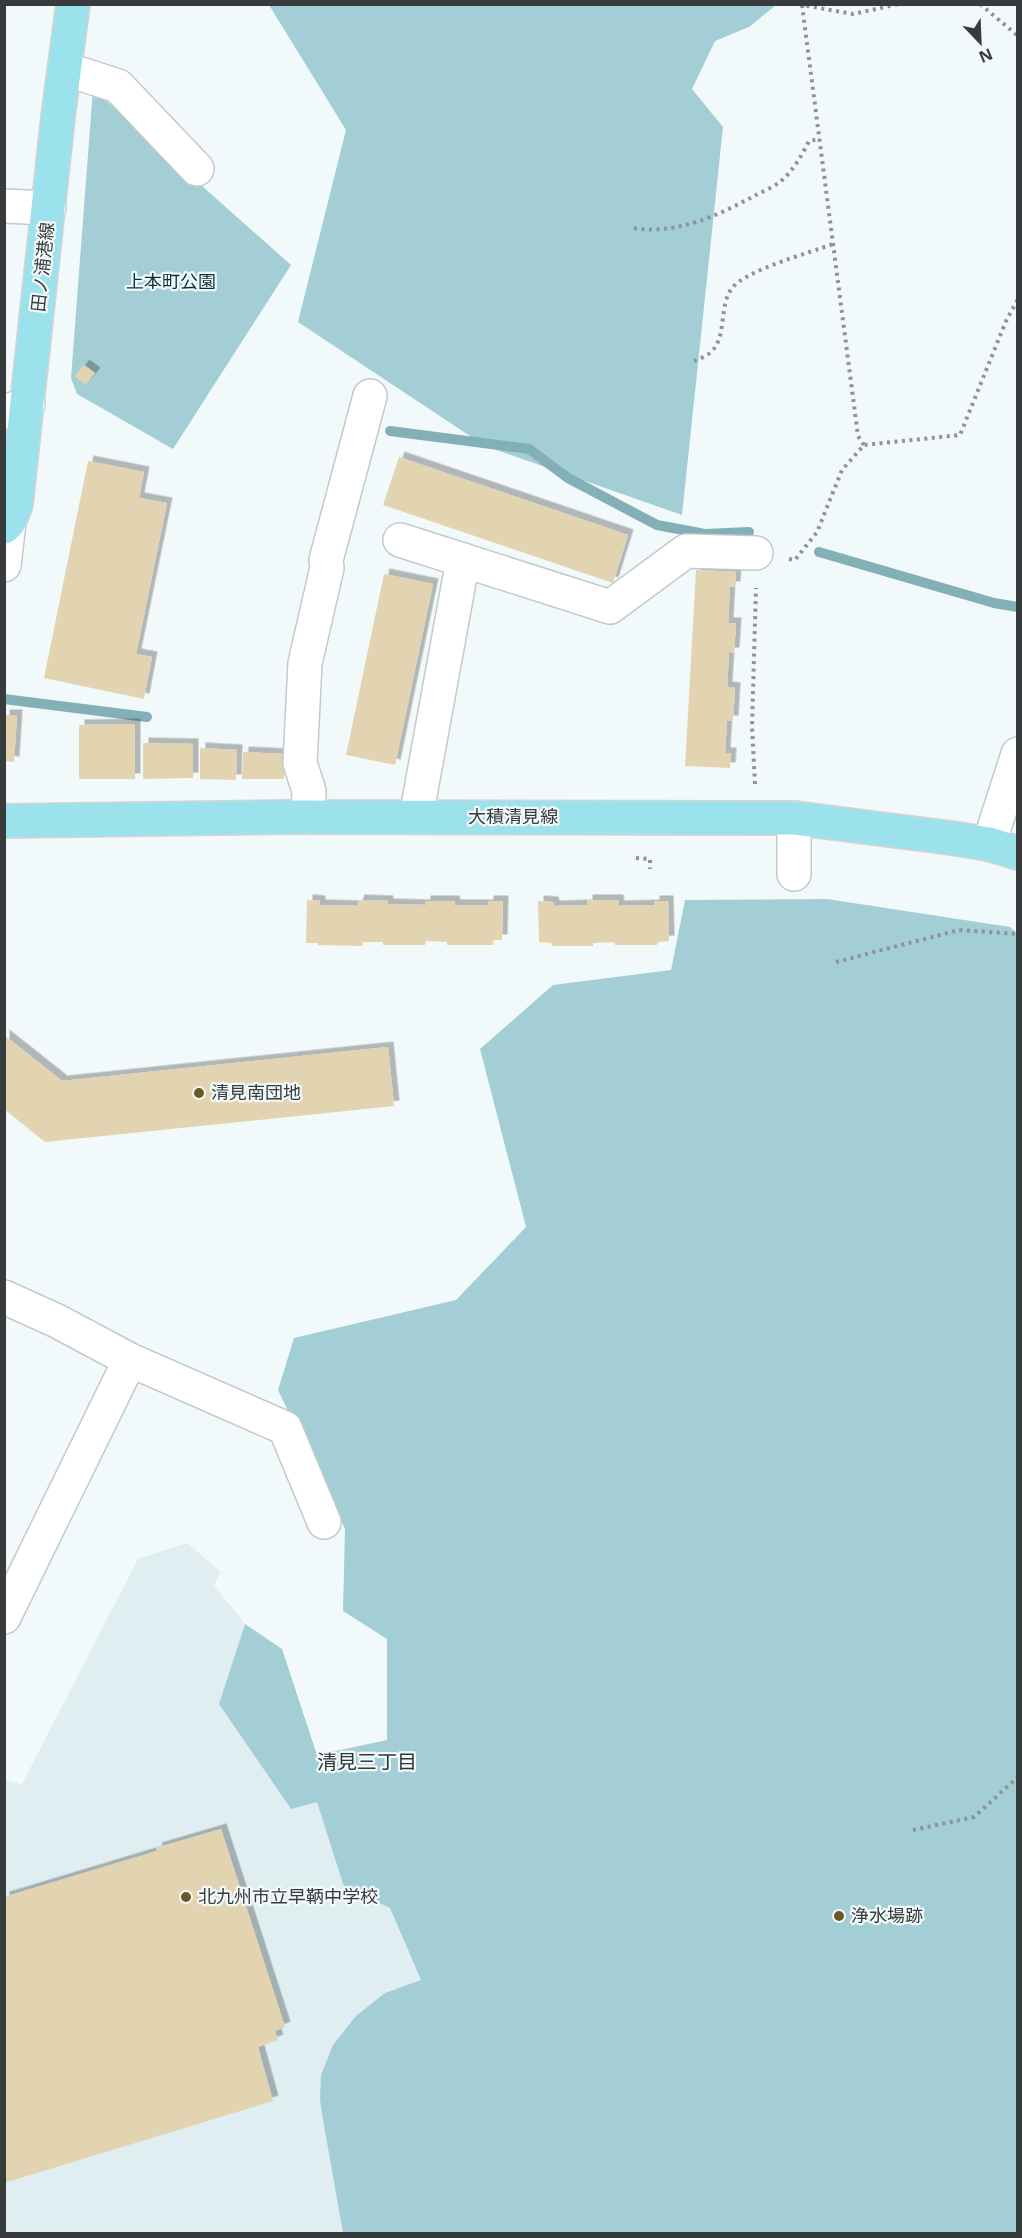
<svg xmlns="http://www.w3.org/2000/svg" width="1022" height="2238" font-family="'Noto Sans','Noto Sans JP',sans-serif">
<style>
.built{fill:#e0eef1}
.green{fill:#a3ced6}
.lines{fill:none;stroke-linecap:round;stroke-linejoin:round}
.stream{stroke:#83afb7;stroke-width:10}
.building{fill:#e3d4b1;filter:url(#shadow)}
.minor-casing{stroke:#c4cacb;stroke-width:36}
.major-casing{stroke:#d3d4d4;stroke-width:36}
.path{stroke:#8f9394;stroke-width:4;stroke-dasharray:3 4.5;stroke-linecap:butt}
.minor{stroke:#fff;stroke-width:33}
.major{stroke:#9ce2ed;stroke-width:33}
.poi-dot{fill:#6b5726;stroke:#f2f9fa;stroke-width:2}
.labels{text-anchor:middle;stroke-width:4.5;stroke-linejoin:round;paint-order:stroke}
.street-label{font-size:18px;fill:#383b3b;stroke:#f2f9fa}
.park-label{font-size:18px;fill:#07333a;stroke:#f2f9fa}
.poi-label{font-size:18px;fill:#383b3b;stroke:#f2f9fa;text-anchor:start}
.neighbourhood-label{font-size:20px;fill:#303536;stroke:#f2f9fa}
</style>
<defs>
<filter id="shadow"><feDropShadow dx="5.5" dy="-5.5" stdDeviation="0" flood-color="#0004"/></filter>
</defs>
<rect width="100%" height="100%" fill="#f2f9fa"/>
<!-- built -->
<polygon class="built" points="187,1543 221,1572 214,1585 245,1624 219,1704 317,1802 344,1887 390,1908 421,1980 385,1993 320,2100 343,2233 5,2233 4,1780 22,1784 138,1559"/>
<!-- green -->
<g class="green">
<polygon points="269,5 776,5 749,27 715,41 692,89 723,127 682,515 485,446 298,322 346,130"/>
<polygon points="93,89 291,265 173,449 77,394 71,378"/>
<polygon points="827,899 1010,927 1017,933 1017,2233 343,2233 323,2120 320,2100 321,2075 333,2045 356,2016 385,1993 421,1980 390,1908 344,1887 317,1802 291,1809 219,1704 245,1624 282,1649 317,1755 387,1740 387,1639 343,1611 345,1529 278,1390 294,1338 456,1300 526,1227 480,1049 553,985 671,970 685,900"/>
</g>
<g class="lines">
<!-- stream -->
<g class="stream">
<polyline points="390,431 529,449 568,478 657,525 705,534 749,532"/>
<polyline points="819,552 994,603 1018,607"/>
<polyline points="4,699 147,717"/>
</g>
</g>
<!-- building -->
<g class="building">
<polygon points="84,365 95,373 85,385 75,376"/>
<polygon points="399,457 628,535 613,583 383,505"/>
<polygon points="88,461 144,472 139,498 167,503 136,654 152,657 144,699 44,678"/>
<polygon points="696,570 736,572 735,587 730,587 728,623 736,623 734,653 729,653 727,687 735,688 733,721 727,721 725,753 731,753 730,768 685,766"/>
<polygon points="384,574 433,584 395,765 346,755"/>
<polygon points="4,715 17,715 14,762 4,761"/>
<polygon points="135,724 135,779 79,779 79,725"/>
<polygon points="143,743 193,744 193,778 143,779"/>
<polygon points="200,748 237,750 236,780 200,779"/>
<polygon points="243,752 285,754 284,779 242,779"/>
<polygon points="307,900 320,901 320,905 357,906 359,900 388,901 388,904 425,905 425,901 454,901 455,905 488,905 488,901 503,901 502,940 494,940 493,945 447,945 447,942 426,941 425,945 383,945 383,942 363,942 362,946 318,945 318,943 306,943"/>
<polygon points="587,900 618,900 619,906 654,905 654,901 668,901 669,941 658,942 657,945 615,945 614,942 593,943 593,946 552,946 551,943 539,942 538,901 553,902 554,906 587,905"/>
<polygon points="4,1035 62,1081 388,1047 394,1106 45,1142 4,1109"/>
<polygon points="221,1829 285,2027 275,2031 278,2040 258,2047 273,2101 4,2183 4,1897 157,1851 156,1848"/>
</g>
<g class="lines">
<defs>
<g id="minor">
<polyline points="64,71 81,74 118,86 197,169"/>
<polyline points="4,206 49,208"/>
<polyline points="4,412 28,404"/>
<polyline points="400,540 610,607 686,551 756,553"/>
<polyline points="4,565 9,522"/>
<polyline points="308,817 309,791 300,763 305,663 327,568 326,560 370,396"/>
<polyline points="416,817 463,560"/>
<polyline points="989,844 1018,754"/>
<polyline points="794,874 794,818"/>
<polyline points="4,1297 57,1321 130,1360 285,1428 324,1522"/>
<polyline points="4,1617 130,1360"/>
</g>
<g id="major">
<polyline points="4,527 9,522 16,504 58,117 73,4"/>
<polyline points="4,821 290,817 794,818 951,838 989,844 1018,853"/>
</g>
</defs>
<!-- minor casing -->
<use href="#minor" class="minor-casing"/>
<!-- major casing -->
<use href="#major" class="major-casing"/>
<!-- path -->
<g class="path">
<polyline points="980,4 1018,36"/>
<path d="M634,228C677,235 719,215 756,195C764,191 773,187 780,182C793,171 802,155 809,141L820,139"/>
<path d="M694,361C699,359 706,356 710,353C728,337 718,307 732,288C746,270 809,253 833,244"/>
<polyline points="864,445 858,436 802,5 853,14 899,4"/>
<polyline points="789,559 795,560 817,532 842,470 864,445 960,435 1006,321 1018,299"/>
<polyline points="755,784 752,727 756,588"/>
<polyline points="636,858 650,859 650,869"/>
<polyline points="836,962 959,930 1018,934"/>
<polyline points="913,1830 974,1817 1018,1777"/>
</g>
<!-- minor -->
<use href="#minor" class="minor"/>
<!-- major -->
<use href="#major" class="major"/>
</g>
<!-- markers -->
<g class="poi-dot">
<circle cx="199" cy="1093" r="6"/>
<circle cx="186" cy="1897" r="6"/>
<circle cx="839" cy="1916" r="6"/>
</g>
<g class="labels">
<!-- street labels -->
<g class="street-label">
<text transform="translate(43 267) rotate(-84)" y="6">田ノ浦港線</text>
<text x="513" y="823">大積清見線</text>
</g>
<!-- park labels -->
<g class="park-label">
<text x="171" y="288">上本町公園</text>
</g>
<!-- poi labels -->
<g class="poi-label">
<text x="211" y="1099">清見南団地</text>
<text x="198" y="1903">北九州市立早鞆中学校</text>
<text x="851" y="1922">浄水場跡</text>
</g>
<!-- neighbourhood labels -->
<g class="neighbourhood-label">
<text x="367" y="1769">清見三丁目</text>
</g>
</g>
<!-- border -->
<rect width="1022" height="2238" fill="none" stroke="#383b3b" stroke-width="12"/>
<!-- north arrow -->
<g transform="translate(980 42) rotate(157)" stroke="#f2f9fa" stroke-width="4.5" paint-order="stroke">
<path d="M0-4.5L10 22L0 15L-10 22Z" fill="#383b3b"/>
<text y="-9" font-size="16" font-weight="bold" text-anchor="middle" fill="#383b3b">N</text>
</g>
</svg>
